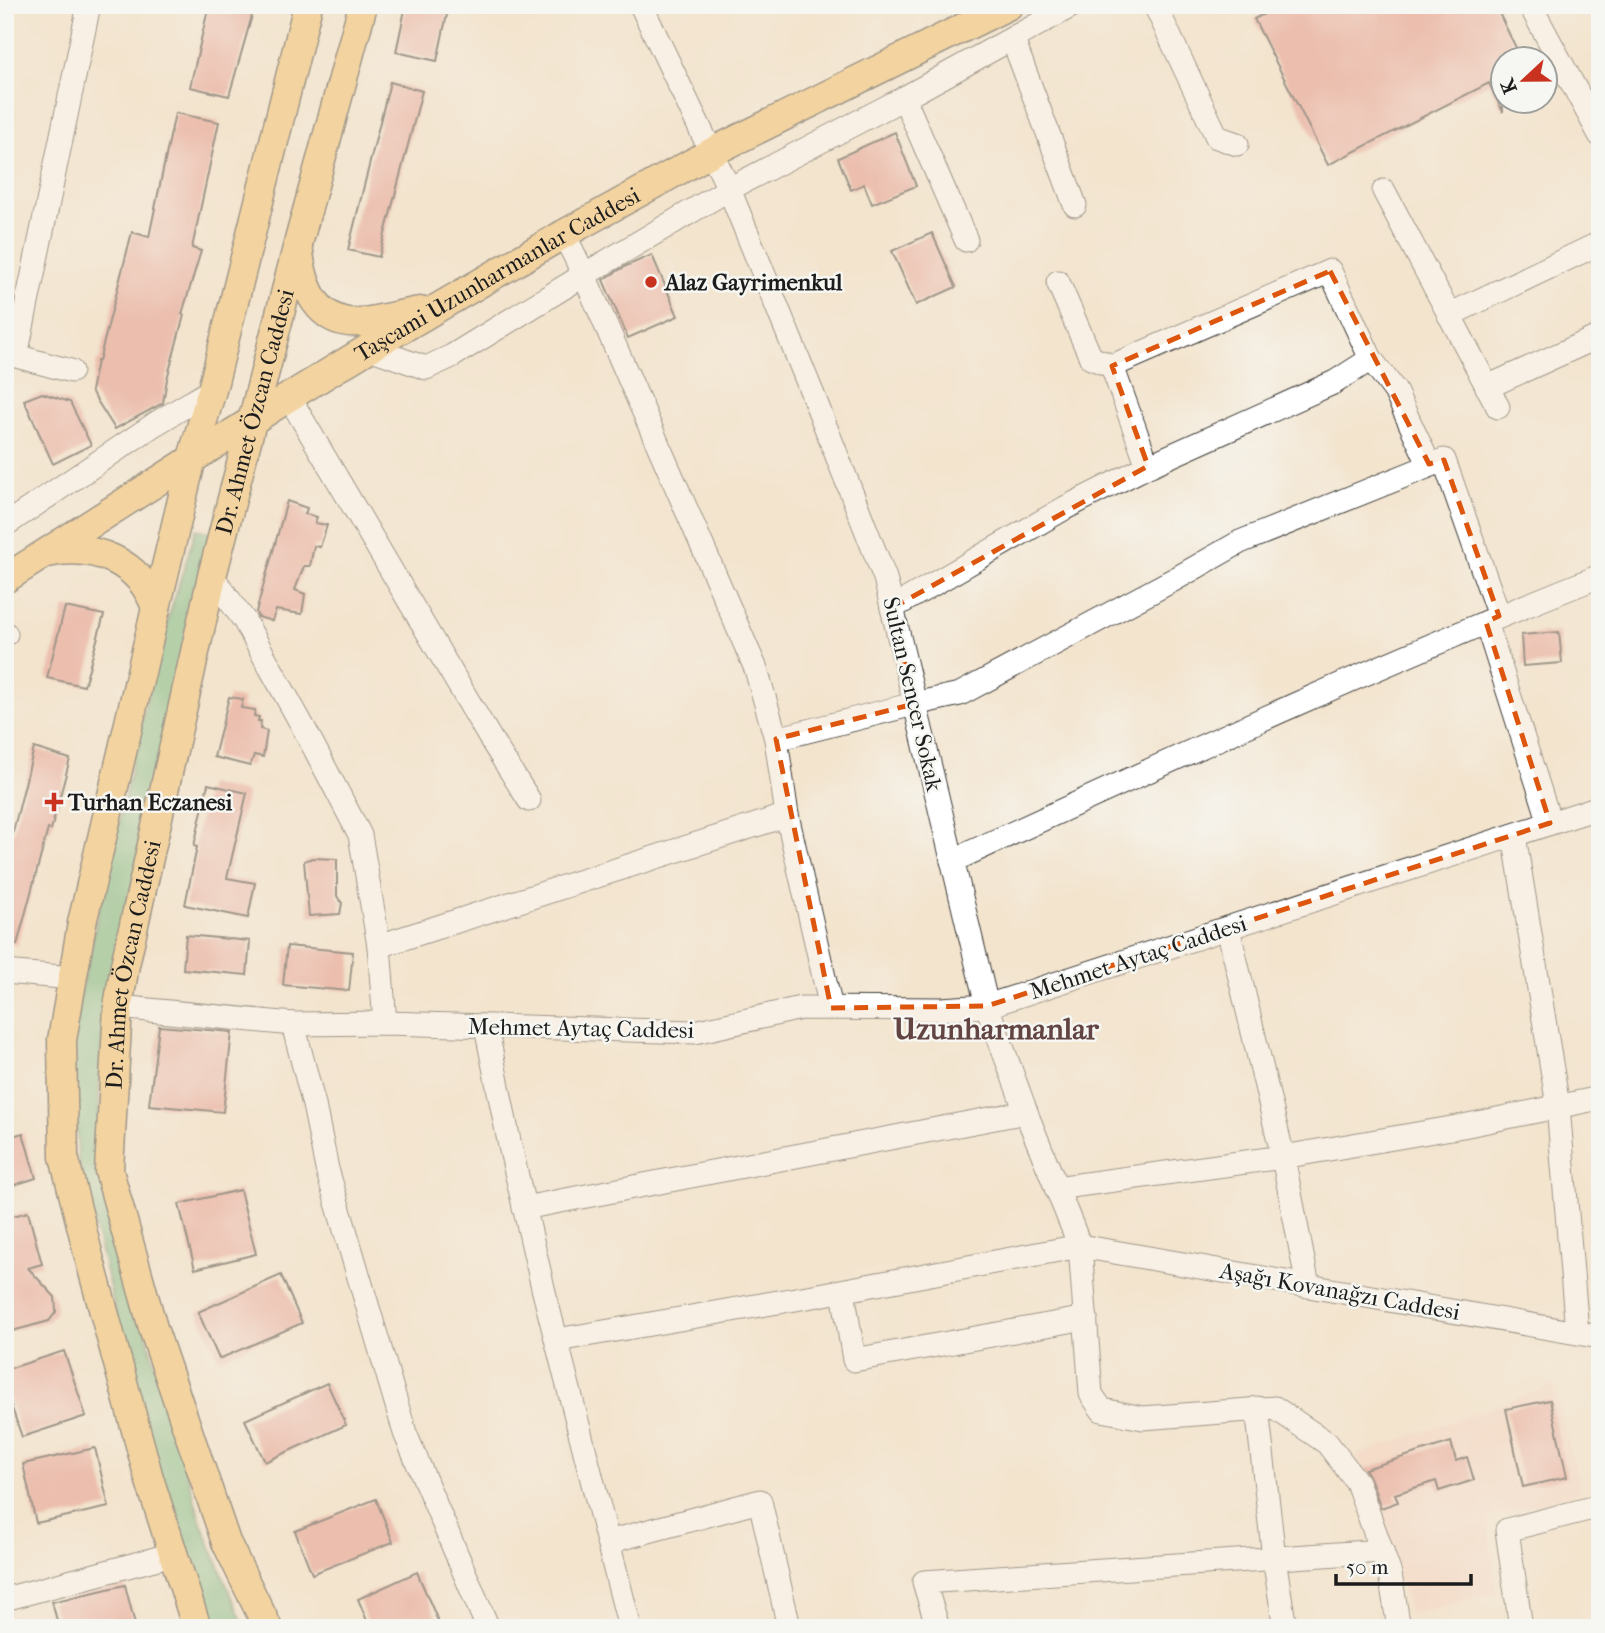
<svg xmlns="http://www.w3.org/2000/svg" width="1605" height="1633" font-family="'IM FELL French Canon',serif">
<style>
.built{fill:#f6d2c4}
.forest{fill:#6cb67d;stroke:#44694c;stroke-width:2}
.building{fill:#e49188}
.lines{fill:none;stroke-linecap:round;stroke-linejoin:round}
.minor-casing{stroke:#3c3a37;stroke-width:25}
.major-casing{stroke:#3c3a37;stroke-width:31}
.minor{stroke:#fff;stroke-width:23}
.major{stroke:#f4c16a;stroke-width:28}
.marked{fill:none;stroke:#de560d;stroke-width:5;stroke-dasharray:14 9;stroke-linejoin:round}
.poi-dot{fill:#c8321e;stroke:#f6f6f2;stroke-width:2.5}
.labels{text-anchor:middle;stroke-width:5;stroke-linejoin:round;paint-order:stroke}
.street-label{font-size:23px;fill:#1c1c1c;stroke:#f6f6f2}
.poi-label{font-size:23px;font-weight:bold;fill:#1c1c1c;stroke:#f6f6f2;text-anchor:start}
.district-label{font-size:30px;font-weight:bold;fill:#624542;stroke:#f6f6f2}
</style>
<rect width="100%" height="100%" fill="#f6f6f2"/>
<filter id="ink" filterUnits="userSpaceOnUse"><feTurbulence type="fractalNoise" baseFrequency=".0143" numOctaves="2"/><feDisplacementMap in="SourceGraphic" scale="14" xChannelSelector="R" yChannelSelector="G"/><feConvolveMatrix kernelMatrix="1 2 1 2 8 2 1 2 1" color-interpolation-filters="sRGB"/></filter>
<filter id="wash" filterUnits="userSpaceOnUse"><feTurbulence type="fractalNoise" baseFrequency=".00686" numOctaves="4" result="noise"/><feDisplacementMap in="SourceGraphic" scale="28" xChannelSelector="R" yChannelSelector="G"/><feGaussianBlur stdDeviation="1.57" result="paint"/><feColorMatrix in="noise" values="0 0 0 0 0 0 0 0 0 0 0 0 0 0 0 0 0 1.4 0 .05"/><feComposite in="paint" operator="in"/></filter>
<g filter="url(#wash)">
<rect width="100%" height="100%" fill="#f3e4ce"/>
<!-- built -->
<polygon class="built" points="1554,1385 1581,1492 1488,1518 1497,1593 1410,1614 1357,1455"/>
<!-- forest -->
<polygon class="forest" points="196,529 211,532 105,1008 99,1085 100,1176 202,1525 245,1628 202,1628 126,1354 78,1159 74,1040 82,985 156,658"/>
<g id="blocks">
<!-- building -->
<g class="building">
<polygon points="209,5 255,5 229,96 190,87"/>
<polygon points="406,5 449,5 437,61 396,52"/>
<polygon points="1281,5 1495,5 1522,60 1503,60 1503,112 1489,83 1328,165 1254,19"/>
<polygon points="390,82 422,91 379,257 348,250"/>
<polygon points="175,113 219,122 192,248 201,251 182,314 184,315 167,379 163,403 115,429 91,391 97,361 99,361 132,232 149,237"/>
<polygon points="895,132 916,186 872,204 864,184 851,190 838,158"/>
<polygon points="932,233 956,287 916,305 892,251"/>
<polygon points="652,255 678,316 628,338 603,280 626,266"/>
<polygon points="42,393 70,402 91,445 53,464 24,400"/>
<polygon points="287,501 307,508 305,514 317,517 315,523 327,525 320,547 314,546 310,566 304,566 295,590 305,594 302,614 276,610 272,621 258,617 256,612"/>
<polygon points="65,607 104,615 84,686 47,678"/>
<polygon points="1559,632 1562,663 1523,666 1521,635"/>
<polygon points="229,697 243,699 241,708 255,710 254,716 259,717 258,721 261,721 260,729 267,731 263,757 254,755 250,766 214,757"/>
<polygon points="34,748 70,759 51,830 48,829 17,945 5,942 5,843 10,844"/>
<polygon points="208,784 247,793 227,878 255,883 248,918 185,905 197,847 194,846"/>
<polygon points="312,858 337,859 337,896 342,903 340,914 309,916 304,861"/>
<polygon points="186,935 250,941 247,975 183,969"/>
<polygon points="287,946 353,952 349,991 283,985"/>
<polygon points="159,1026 232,1032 223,1112 149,1105"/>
<polygon points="23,1133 36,1178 5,1188 5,1138"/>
<polygon points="240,1190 256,1254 195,1269 179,1204"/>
<polygon points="28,1212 42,1264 28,1268 55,1297 56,1312 49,1321 5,1333 5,1218"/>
<polygon points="281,1275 302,1323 219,1359 198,1312"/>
<polygon points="64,1351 86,1416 22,1437 5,1388 5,1370"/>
<polygon points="327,1383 346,1425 265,1462 245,1420"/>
<polygon points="1550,1400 1567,1477 1523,1487 1506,1409"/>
<polygon points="1451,1442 1456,1461 1467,1457 1474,1480 1439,1491 1436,1481 1395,1494 1398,1502 1381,1508 1370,1477 1365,1469"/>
<polygon points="95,1448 109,1507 36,1523 23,1464"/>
<polygon points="376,1499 393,1542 312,1574 295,1531"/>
<polygon points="417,1572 441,1628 370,1628 358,1599"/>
<polygon points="125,1585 136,1628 59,1628 52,1602"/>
</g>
</g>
</g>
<g filter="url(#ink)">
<use href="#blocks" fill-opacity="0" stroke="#3c3a37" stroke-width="2"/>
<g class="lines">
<defs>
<g id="minor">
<polyline points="641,5 729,189 813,395 885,578 987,1006 1029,1120 1080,1246 1091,1394 1102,1410 1143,1418 1275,1408 1327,1443 1357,1482 1390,1574 1399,1628"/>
<polyline points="1155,5 1217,137 1237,144"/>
<polyline points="1530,5 1600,135"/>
<polyline points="1013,40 1075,205"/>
<polyline points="904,98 966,240"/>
<polyline points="1384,191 1498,407"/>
<polyline points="564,234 584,275 756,669 776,739 787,815 831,1008"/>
<polyline points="1058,282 1091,358 1112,366"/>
<polyline points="1449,315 1600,243"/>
<polyline points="369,348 426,368 452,356 584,275 729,189 904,98 1073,5"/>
<polyline points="71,371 16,356 89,5"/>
<polyline points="1487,387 1600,336"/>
<polyline points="289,397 490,738 529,800"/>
<polyline points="1148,466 1112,366 1330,271 1371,359 1395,391 1429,464"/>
<polyline points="5,525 155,424 212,390"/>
<polyline points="212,576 244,620 306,732 360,835 379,946 385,1023"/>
<polyline points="892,608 1065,508 1148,466 1335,382 1371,359"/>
<polyline points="1486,622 1550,823"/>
<polyline points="5,635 6,634"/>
<polyline points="776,739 914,704 960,694 1177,578 1240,542 1444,460 1499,616"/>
<polyline points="1514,835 1558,1106 1577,1332"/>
<path d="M952,861C1167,762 1380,663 1600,576"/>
<polyline points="1228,928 1283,1157 1308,1286"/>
<polyline points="379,946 787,815"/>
<polyline points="5,972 72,978"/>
<polyline points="118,1007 293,1024 385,1023 695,1032 801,1008 941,1009 987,1006 1600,807"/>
<polyline points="293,1024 314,1105 327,1169 405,1433 488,1628"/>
<polyline points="486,1027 510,1146 544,1292 630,1628"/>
<polyline points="1056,1188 1283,1157 1463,1126 1600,1098"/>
<polyline points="524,1208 1026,1112"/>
<polyline points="843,1291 854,1360 1086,1318"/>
<polyline points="557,1340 819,1295 1080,1246 1600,1337"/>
<polyline points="1257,1408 1274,1558 1285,1628"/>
<polyline points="608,1542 760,1501 789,1627"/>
<polyline points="5,1599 173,1554"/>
<polyline points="938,1628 924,1582 1382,1551"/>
<polyline points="1521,1628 1507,1530 1600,1506"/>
</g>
<g id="major">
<path d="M299,252C303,287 318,326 361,322C380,320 401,314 420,311"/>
<path d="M47,553C94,543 140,561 156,608"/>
<path id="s1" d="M5,579L289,397L369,348L564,234L712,152L1009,5"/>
<polyline points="197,1628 149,1478 89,1257 64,1157 62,1040 82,923 156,608 192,458 212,390 308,5"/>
<path id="s2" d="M268,1628L226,1542L153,1328L109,1171L118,1007L125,965L212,576L298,244L363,5"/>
</g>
</defs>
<!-- minor casing -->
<use href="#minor" class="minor-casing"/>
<!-- major casing -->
<use href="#major" class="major-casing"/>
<!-- minor -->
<use href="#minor" class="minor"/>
<!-- major -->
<use href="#major" class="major"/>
</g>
</g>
<!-- marked area -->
<path d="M0 0H1605V1633H0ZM1330,271L1429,464L1444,460L1499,616L1486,622L1550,823L987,1006L831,1008L776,739L914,704L892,608L1148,466L1112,366Z" fill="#f3e4ce" fill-opacity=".55" fill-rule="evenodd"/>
<path class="marked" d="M1330,271L1429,464L1444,460L1499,616L1486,622L1550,823L987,1006L831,1008L776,739L914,704L892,608L1148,466L1112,366Z"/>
<!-- markers -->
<g class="poi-dot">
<circle cx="651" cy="282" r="7"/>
<path d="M50.5 791.5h7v7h7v7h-7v7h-7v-7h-7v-7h7z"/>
</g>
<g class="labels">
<!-- street labels -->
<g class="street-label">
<text dy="8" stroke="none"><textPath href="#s1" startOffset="579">Taşcami Uzunharmanlar Caddesi</textPath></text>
<text dy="8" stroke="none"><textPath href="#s2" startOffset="1260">Dr. Ahmet Özcan Caddesi</textPath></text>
<text transform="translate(913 694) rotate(77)" y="8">Sultan Sencer Sokak</text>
<text transform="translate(1138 957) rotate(-18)" y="8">Mehmet Aytaç Caddesi</text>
<text dy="8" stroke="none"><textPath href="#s2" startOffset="693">Dr. Ahmet Özcan Caddesi</textPath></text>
<text transform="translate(581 1028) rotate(1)" y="8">Mehmet Aytaç Caddesi</text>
<text transform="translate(1340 1291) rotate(10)" y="8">Aşağı Kovanağzı Caddesi</text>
</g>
<!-- poi labels -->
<g class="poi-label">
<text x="665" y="290">Alaz Gayrimenkul</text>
<text x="68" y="810">Turhan Eczanesi</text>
</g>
<!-- district labels -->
<g class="district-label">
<text x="996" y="1039">Uzunharmanlar</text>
</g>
</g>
<!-- margin -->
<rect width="1605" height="1633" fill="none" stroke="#f6f6f2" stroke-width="28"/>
<!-- north arrow -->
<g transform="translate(1524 80) rotate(248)"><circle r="33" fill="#f6f6f2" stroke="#9f9f9c" stroke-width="2"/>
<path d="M0-5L12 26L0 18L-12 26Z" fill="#c8321e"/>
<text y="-10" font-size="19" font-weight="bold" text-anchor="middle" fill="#1c1c1c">K</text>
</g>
<!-- scale -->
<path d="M1336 1574v10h135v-10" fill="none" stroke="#1c1c1c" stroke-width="3.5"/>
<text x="1346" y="1574" font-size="21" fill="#1c1c1c" stroke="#f6f6f2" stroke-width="5" paint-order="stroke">50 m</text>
</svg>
